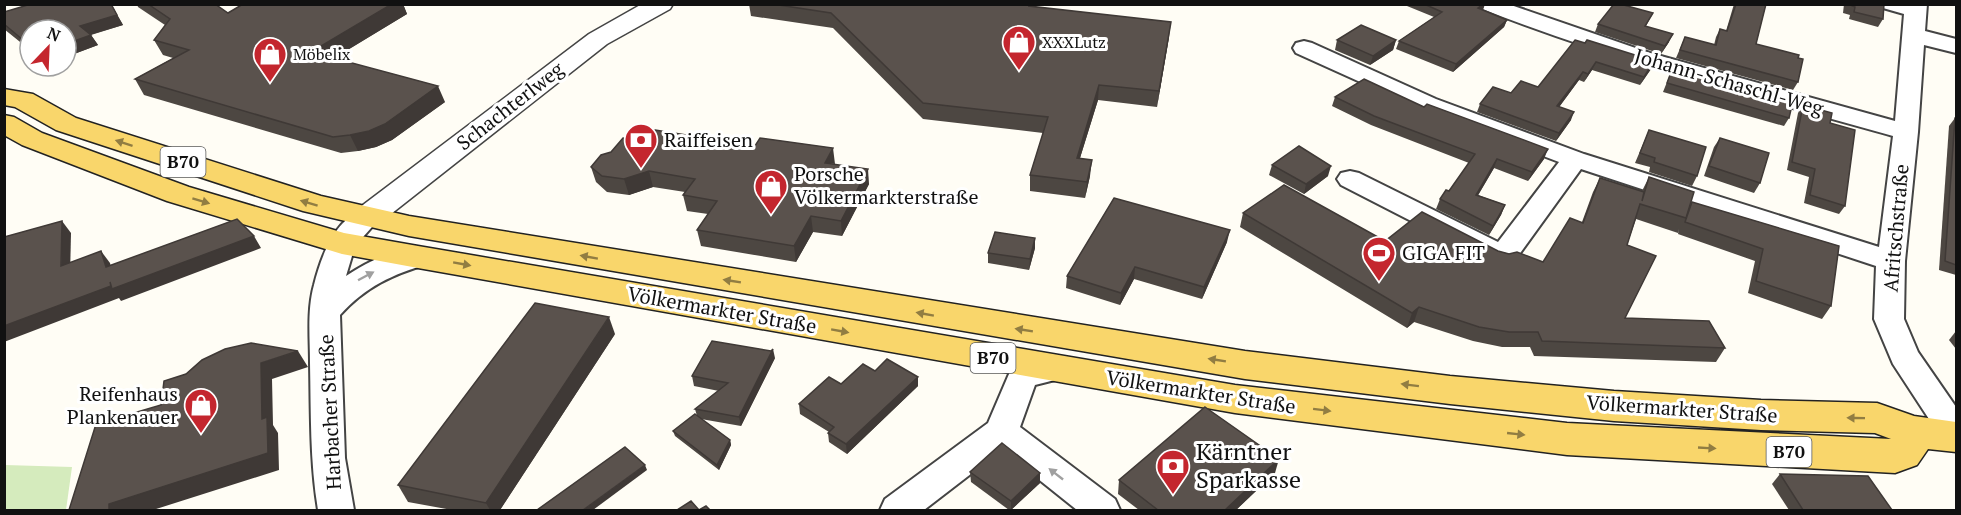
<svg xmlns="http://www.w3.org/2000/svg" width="1961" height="515" font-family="'PT Serif',serif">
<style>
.green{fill:#d5ebbd}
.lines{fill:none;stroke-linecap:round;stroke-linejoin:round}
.minor-casing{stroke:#444;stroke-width:4}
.tertiary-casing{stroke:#444;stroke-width:3}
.primary-casing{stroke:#222;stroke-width:3}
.minor{fill:#fff;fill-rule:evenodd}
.tertiary{fill:#fff;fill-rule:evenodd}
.primary{fill:#f9d66b;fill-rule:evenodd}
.wall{fill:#4d4742}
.shaded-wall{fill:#3f3936}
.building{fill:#5a524d;stroke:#3f3936;stroke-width:1.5}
.oneway{fill:#917d42}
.oneway2{fill:#a0a0a0}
.labels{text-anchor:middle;stroke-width:6;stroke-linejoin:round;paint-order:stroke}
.far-poi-label{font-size:16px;fill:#111;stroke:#fff;text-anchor:start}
.shield{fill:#fff;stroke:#585858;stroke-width:1.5}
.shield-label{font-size:18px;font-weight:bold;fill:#111}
.street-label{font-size:20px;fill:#111;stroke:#fff}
.poi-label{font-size:20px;fill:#111;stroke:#fff;text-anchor:start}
.near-poi-label{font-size:24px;fill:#111;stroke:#fff;text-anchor:start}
</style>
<rect width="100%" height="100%" fill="#fffdf5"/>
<!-- green -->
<polygon class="green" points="5,465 72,467 66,510 5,510"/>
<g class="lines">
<defs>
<g id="minor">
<path d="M1477,4H1508L1650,53L1895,121L1904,14L1883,8L1880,4H1927L1925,31L1956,39V53L1924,45L1918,132L1905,261L1904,319L1918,352L1956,407V446L1944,442L1893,364L1874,319L1876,266L1581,169L1513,263L1503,266L1493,263L1341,185L1337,179L1341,173L1350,171L1359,173L1498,242L1559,162L1420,109L1296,53L1293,48L1296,43L1304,41L1312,43L1436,99L1584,154L1879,247L1893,136C1754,97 1614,61 1480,8Z"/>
<path d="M366,209L376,212L380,218L355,246L346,276C367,262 403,243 428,250L432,257L428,264C393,274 365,287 340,315L345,458L354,510H318C310,462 311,413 310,363C310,338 307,310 314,285C321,257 335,217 366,209Z"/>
<polygon points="1056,357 1067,361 1072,369 1067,377 1035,385 1020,427 1115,499 1120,510 1077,510 1002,450 924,510 880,510 885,499 988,423 1012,367"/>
</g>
<polygon id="tertiary" points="642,4 673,4 670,9 607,44 377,225 366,228 355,225 350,218 355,211 589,34"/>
<polygon id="primary" points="4,89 33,94 76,118 321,196 409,216 1245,351 1450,376 1614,391 1761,400 1877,403 1914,416 1956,422 1956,452 1928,449 1917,465 1895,473 1567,455 1235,413 418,268 342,254 167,201 22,145 4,135 4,115 14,117 42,133 189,187 344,233 418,246 1235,385 1567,423 1891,439 1875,433 1761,430 1614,421 1450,404 1245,379 409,236 303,211 56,130 15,107 4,105"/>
</defs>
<!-- minor casing -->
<use href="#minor" class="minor-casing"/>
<!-- tertiary casing -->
<use href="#tertiary" class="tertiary-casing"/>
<!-- primary casing -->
<use href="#primary" class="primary-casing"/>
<!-- minor -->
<use href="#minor" class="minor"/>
<!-- tertiary -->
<use href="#tertiary" class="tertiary"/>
<!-- primary -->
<use href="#primary" class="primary"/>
</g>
<!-- wall -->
<g class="wall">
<polygon points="111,4 123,25 91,35 98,45 66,57 66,30 30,30 30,50 4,29 4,12"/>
<polygon points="137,4 215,4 228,13 243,4 403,4 407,14 334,58 445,102 392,140 376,147 358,151 341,153 144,95 135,79 173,58 163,55 154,40 165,25 138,7"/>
<polygon points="749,4 1035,4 1034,7 1169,37 1157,107 1098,100 1080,158 1090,176 1085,198 1030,191 1030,175 1043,133 923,119 833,28 751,16"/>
<polygon points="1407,4 1485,4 1483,10 1507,20 1504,27 1453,72 1396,49 1399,41 1434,17 1407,6"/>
<polygon points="1734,4 1766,4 1756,44 1798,58 1798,82 1793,90 1676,58 1685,37 1714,45 1716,37 1720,29 1726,31"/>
<polygon points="1844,4 1884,4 1883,19 1878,27 1849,19 1850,15 1843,13"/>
<polygon points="1653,13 1646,26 1669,42 1661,54 1595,32 1598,24"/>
<polygon points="1337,40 1396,40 1393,50 1370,65 1335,50"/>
<polygon points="1585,43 1654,61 1651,69 1640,85 1592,70 1584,82 1579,80 1559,107 1571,120 1556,141 1477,112 1480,104 1511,93 1538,87"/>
<polygon points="1673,67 1789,118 1784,126 1663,92"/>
<polygon points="1335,97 1424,107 1544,159 1528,181 1494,168 1478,195 1505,205 1501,215 1489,235 1436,209 1440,199 1449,191 1469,163 1371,125 1332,106"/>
<polygon points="1803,105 1830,123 1845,206 1839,214 1804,203 1809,177 1787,170 1798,113"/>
<polygon points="1955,118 1956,118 1956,275 1939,270 1949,126"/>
<polygon points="1649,130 1697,176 1692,186 1649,172 1650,167 1635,163"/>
<polygon points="1720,138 1760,183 1754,193 1704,176 1714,147"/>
<polygon points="647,141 835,164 869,184 842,236 813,232 796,262 701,246 697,230 708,214 687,211 683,195 685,192 653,187 629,195 607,192 596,182 591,167"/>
<polygon points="1272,165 1328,176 1304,194 1269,175"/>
<polygon points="1649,177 1689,208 1692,202 1839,246 1831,306 1822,319 1748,293 1755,261 1678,234 1679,229 1678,233 1636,219 1627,245 1625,318 1725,348 1716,362 1534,356 1530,347 1502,347 1473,341 1414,322 1407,328 1240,227 1243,213 1385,241 1498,251 1543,262 1582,222 1593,192 1600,178 1642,191"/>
<polygon points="1227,242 1202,299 1134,279 1120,305 1066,288 1067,276"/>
<polygon points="1035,248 1029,270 988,263 988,253"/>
<polygon points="1956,331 1956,349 1949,340"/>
<polygon points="615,334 500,510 452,510 408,502 398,485"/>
<polygon points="775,358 741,426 701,419 730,440 731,445 719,470 675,436 673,431 697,416 695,409 719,391 694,386 692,376"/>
<polygon points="875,371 918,377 918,386 847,454 829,442 828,433 829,432 800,414 799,404 841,384"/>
<polygon points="970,472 1040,483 1011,510 1009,510 971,482"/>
<polygon points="1275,473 1236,510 1139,510 1118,494 1119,480"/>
<polygon points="1780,474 1892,510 1789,510 1772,484"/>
</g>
<!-- shaded-wall -->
<g class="shaded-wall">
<polygon points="111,4 123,25 86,36 80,26"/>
<polygon points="392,4 403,4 407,14 318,68 311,52"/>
<polygon points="1483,4 1485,4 1482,11 1478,8"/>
<polygon points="1507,20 1504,27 1453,72 1456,64"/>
<polygon points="1171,22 1169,37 1157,107 1159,91"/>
<polygon points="1673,34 1669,42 1661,54 1665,46"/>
<polygon points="91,35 98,45 66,57 66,44"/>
<polygon points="1396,40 1393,50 1370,65 1373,56"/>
<polygon points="1654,61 1651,69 1640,85 1644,77"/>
<polygon points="1596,62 1592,70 1584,82 1588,74"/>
<polygon points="1583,72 1579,80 1554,114 1557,106"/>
<polygon points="1099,85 1098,100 1075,174 1077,158"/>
<polygon points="438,86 445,102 392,140 376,147 358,151 350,135"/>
<polygon points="1574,112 1571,120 1556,141 1559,133"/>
<polygon points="833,148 835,164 825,163"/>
<polygon points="1548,149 1544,159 1528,181 1532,172"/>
<polygon points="1497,159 1494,168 1473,204 1476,195"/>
<polygon points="1092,160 1090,176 1085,198 1087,182"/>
<polygon points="1331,166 1328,176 1304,194 1306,184"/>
<polygon points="868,169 869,184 842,236 841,221"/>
<polygon points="649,171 653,187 629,195 624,179"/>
<polygon points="1505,205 1501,215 1489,235 1493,226"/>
<polygon points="811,216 813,232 796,262 794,246"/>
<polygon points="62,221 71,233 70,278 61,266"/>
<polygon points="1230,230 1227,242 1202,299 1204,287"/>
<polygon points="254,236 261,248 121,301 119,298 4,342 4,326 110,282"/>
<polygon points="1035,238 1035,248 1029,270 1030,259"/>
<polygon points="101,251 110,263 114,279 106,267"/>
<polygon points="1135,267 1134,279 1120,305 1121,293"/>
<polygon points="1419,307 1414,322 1407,328 1412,313"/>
<polygon points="609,317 615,334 500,510 490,510 486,503"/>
<polygon points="773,349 775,358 741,426 739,417"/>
<polygon points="298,351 308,367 272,379 273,425 278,433 279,470 153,510 109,510 109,504 261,363"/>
<polygon points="918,377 918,386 847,454 846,444"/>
<polygon points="730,440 731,445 719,470 717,465"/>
<polygon points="1279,459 1275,473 1236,510 1225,510"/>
<polygon points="645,465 647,470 593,510 583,510"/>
<polygon points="1040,473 1040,483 1011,510 1011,501"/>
</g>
<!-- building -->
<g class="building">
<polygon points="31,4 111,4 117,15 80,26 91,35 66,44 66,30 30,30 30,46 4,24 4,12"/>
<polygon points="148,4 215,4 228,13 243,4 392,4 311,52 438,86 385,124 369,131 350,135 333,137 135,79 189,50 154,40 170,19"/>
<polygon points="772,4 1030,4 1029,6 1171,22 1159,91 1099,85 1077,158 1092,160 1087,182 1030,175 1048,117 923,103 831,13"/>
<polygon points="1424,4 1483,4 1478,8 1507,20 1456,64 1399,41 1442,12"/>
<polygon points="1614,4 1620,4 1653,13 1645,26 1673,34 1665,46 1598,24"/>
<polygon points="1736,4 1766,4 1756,44 1799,55 1798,58 1803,59 1798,82 1680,50 1685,37 1716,45 1720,29 1727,31"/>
<polygon points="1848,4 1884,4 1883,19 1854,12 1855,7"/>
<polygon points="1361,25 1396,40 1373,56 1337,40"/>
<polygon points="1575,40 1585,43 1587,40 1654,61 1644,77 1596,62 1588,74 1583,72 1557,106 1574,112 1559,133 1480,104 1493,87 1511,93 1521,81 1538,87"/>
<polygon points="1673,67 1793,101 1789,118 1667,83"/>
<polygon points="1364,79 1424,107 1427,104 1548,149 1532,172 1497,159 1476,195 1505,205 1493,226 1440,199 1446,190 1449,191 1475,154 1374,116 1335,97"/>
<polygon points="1803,105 1832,113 1830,123 1855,130 1845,206 1810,195 1815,169 1792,162"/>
<polygon points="1955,118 1956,118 1956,265 1945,261"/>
<polygon points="655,130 755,146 760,138 833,148 825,163 868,169 841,221 811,216 794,246 697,230 717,201 683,195 695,179 649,171 624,179 602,176 591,167 601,155 611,152 623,138 647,141"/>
<polygon points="1649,130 1706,147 1697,176 1654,162 1655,158 1640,153"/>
<polygon points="1720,138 1769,153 1760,183 1709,166"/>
<polygon points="1299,146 1331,166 1306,184 1272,165"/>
<polygon points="1649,177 1694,192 1686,218 1640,204 1627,245 1656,256 1625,318 1709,321 1725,348 1542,341 1538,332 1509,332 1479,327 1419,307 1412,313 1243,213 1284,185 1385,241 1422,212 1498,251 1509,254 1517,252 1543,262 1570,218 1583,223 1600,178 1644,192 1642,201"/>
<polygon points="1114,198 1230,230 1204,287 1135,267 1121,293 1067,276"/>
<polygon points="1692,202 1839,246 1831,306 1756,281 1763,249 1685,222"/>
<polygon points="237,219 254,236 112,289 110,282 111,286 4,326 4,237 62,221 61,266 101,251 106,267"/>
<polygon points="995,232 1035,238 1030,259 988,253"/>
<polygon points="535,303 609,317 486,503 398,485"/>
<polygon points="712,341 771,351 773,349 739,417 695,409 728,383 692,376"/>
<polygon points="251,343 298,351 261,363 262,419 267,417 268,453 109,504 109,510 69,510 96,424 161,405 164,381 186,374 202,360 225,349"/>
<polygon points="887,359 918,377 846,444 828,433 834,427 799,404 829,377 841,384 863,364 875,371"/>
<polygon points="1205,407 1279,459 1225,510 1158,510 1119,480"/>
<polygon points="695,414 730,440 717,465 673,431"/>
<polygon points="1002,443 1040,473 1011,501 970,472"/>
<polygon points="625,447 645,465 583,510 537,510"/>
<polygon points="1780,474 1868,476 1892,510 1803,510"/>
<polygon points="691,501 699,510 706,506 710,510 677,510"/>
</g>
<!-- one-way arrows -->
<defs><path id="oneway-solid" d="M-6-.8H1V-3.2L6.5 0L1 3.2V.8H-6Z" transform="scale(1.5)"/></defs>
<g class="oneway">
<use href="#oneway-solid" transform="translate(124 143) rotate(-162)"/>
<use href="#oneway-solid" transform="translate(201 201) rotate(17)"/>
<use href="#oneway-solid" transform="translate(309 203) rotate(-163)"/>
<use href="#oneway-solid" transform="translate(589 257) rotate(-170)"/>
<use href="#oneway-solid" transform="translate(462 264) rotate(10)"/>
<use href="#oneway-solid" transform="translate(732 281) rotate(-171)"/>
<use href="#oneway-solid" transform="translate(925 314) rotate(-170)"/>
<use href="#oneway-solid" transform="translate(1024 330) rotate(-171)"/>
<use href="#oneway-solid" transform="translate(840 331) rotate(10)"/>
<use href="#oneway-solid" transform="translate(1217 360) rotate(-171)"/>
<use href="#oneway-solid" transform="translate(1410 385) rotate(-173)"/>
<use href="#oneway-solid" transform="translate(1322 410) rotate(7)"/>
<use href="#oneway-solid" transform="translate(1856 418) rotate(-179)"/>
<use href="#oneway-solid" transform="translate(1516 434) rotate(6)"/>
<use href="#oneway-solid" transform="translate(1707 448) rotate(3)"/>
</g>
<g class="oneway2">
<use href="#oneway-solid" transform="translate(366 276) rotate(-28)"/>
<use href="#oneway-solid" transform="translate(1056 474) rotate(-142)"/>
</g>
<!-- icons -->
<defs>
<symbol id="shop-pin" viewBox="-11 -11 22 30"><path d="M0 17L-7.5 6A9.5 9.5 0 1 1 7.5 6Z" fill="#c4262e" stroke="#fff"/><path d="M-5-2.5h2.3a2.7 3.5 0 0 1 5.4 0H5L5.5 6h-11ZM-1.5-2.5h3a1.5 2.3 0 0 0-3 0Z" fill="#fff"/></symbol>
<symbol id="bank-pin" viewBox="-11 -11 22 30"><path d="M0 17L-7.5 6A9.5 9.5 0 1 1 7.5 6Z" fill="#c4262e" stroke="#fff"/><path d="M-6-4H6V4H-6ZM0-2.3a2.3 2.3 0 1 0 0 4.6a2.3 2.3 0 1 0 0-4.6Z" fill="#fff"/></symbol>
<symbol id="stadium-pin" viewBox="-11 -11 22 30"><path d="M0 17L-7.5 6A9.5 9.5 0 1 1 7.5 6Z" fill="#c4262e" stroke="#fff"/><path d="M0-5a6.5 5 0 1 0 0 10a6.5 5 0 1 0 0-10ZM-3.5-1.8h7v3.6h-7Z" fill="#fff"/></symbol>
</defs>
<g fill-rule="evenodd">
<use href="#shop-pin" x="1000" y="23" width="38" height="52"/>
<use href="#shop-pin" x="251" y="35" width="38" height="52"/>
<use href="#bank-pin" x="622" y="121" width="38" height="52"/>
<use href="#shop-pin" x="752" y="167" width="38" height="52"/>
<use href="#stadium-pin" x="1360" y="234" width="38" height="52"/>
<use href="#shop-pin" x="182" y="386" width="38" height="52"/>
<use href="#bank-pin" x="1154" y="447" width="38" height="52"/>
</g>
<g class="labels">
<!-- far-poi labels -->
<g class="far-poi-label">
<text x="1042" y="48">XXXLutz</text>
<text x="293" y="60">Möbelix</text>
</g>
<!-- shield labels -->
<g class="shield">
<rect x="160.5" y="147" width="45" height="30" rx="4.5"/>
<rect x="970.5" y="343" width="45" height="30" rx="4.5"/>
<rect x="1766.5" y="437" width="45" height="30" rx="4.5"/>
</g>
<g class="shield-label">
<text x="183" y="168">B70</text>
<text x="993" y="364">B70</text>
<text x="1789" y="458">B70</text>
</g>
<!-- street labels -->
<g class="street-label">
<text transform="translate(1729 82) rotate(16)" y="7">Johann-Schaschl-Weg</text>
<text transform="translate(510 106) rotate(-38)" y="7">Schachterlweg</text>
<text transform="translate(1896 228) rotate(-85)" y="7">Afritschstraße</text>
<text transform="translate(722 310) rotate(10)" y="7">Völkermarkter Straße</text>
<text transform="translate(1201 392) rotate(9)" y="7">Völkermarkter Straße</text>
<text transform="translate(1682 409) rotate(4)" y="7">Völkermarkter Straße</text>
<text transform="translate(330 412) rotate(-93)" y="7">Harbacher Straße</text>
</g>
<!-- poi labels -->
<g class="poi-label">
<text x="664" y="147">Raiffeisen</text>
<text x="794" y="181">Porsche<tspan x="794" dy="23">Völkermarkterstraße</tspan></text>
<text x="1402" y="260">GIGA FIT</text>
<text x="178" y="401" text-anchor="end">Reifenhaus<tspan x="178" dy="23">Plankenauer</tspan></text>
</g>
<!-- near-poi labels -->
<g class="near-poi-label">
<text x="1196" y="460">Kärntner<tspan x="1196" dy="28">Sparkasse</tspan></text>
</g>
</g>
<!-- border -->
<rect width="1961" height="515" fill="none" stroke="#111111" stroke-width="12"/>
<!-- north arrow -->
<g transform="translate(48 48) rotate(23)"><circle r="28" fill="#ffffff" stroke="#a0a0a0" stroke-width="1.5"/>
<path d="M0-4.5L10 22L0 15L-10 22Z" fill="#c4262e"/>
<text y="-9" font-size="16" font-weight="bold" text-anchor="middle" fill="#111111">N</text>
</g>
</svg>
